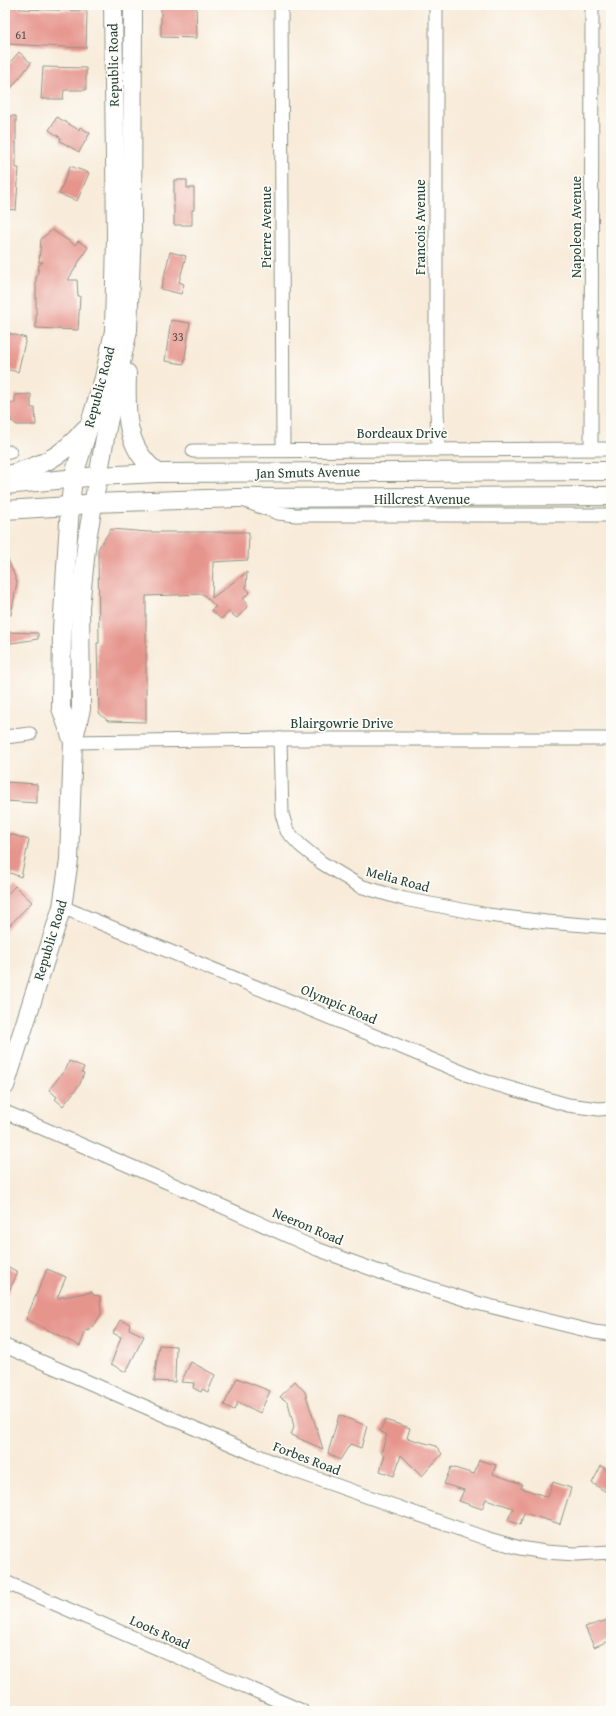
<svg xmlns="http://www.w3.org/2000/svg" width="616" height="1716" font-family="'Gentium Book Plus',serif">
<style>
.building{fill:#e6958d}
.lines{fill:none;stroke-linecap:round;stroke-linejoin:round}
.street-casing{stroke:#8c9486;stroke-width:15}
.secondary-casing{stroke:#8c9486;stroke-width:20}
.street{stroke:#fff;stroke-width:13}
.secondary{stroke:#fff;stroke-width:18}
.labels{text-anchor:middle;stroke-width:3.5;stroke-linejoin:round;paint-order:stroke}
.number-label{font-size:12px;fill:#51534a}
.street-label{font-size:14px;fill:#1f3d34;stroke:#fdfcf7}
</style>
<rect width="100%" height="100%" fill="#fdfcf7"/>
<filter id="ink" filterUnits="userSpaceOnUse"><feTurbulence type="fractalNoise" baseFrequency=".025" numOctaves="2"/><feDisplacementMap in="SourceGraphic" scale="8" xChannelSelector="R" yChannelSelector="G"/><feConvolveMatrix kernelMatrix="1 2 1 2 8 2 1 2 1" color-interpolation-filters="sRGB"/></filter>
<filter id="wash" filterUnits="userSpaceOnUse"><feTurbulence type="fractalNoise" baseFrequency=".012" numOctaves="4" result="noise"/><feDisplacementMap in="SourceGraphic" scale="16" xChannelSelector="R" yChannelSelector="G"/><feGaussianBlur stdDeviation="0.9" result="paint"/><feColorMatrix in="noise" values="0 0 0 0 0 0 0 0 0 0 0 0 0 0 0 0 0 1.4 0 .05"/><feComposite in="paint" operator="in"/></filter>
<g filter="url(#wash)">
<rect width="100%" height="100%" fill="#f8ebd9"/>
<g id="blocks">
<!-- building -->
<g class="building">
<polygon points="5,5 19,5 19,9 87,11 86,48 5,44"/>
<polygon points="161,5 196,5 197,38 161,37"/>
<polygon points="19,52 31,63 5,96 5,68"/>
<polygon points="43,67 86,68 86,90 64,90 63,99 41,99"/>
<polygon points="5,116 16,116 16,168 19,168 16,210 5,209"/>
<polygon points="57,117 79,130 80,127 90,133 79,152 60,141 61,138 49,130"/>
<polygon points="70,166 89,173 77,201 59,194"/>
<polygon points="174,180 187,180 187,188 194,188 194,210 192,210 192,225 174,225"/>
<polygon points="52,230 75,245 78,241 88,247 68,280 77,280 78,296 80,296 78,330 36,328 36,277 37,277 39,265 43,262 39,262 41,239"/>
<polygon points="170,252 186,256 179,282 184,284 181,294 161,289"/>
<polygon points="171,320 190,323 184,364 165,361"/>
<polygon points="5,332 26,338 18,372 5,369"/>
<polygon points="31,394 31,408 35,408 36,425 17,425 12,421 5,421 5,403 15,403 15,395"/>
<polygon points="111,529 148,532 249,532 248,560 213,562 212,598 247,572 246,588 250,592 243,599 248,606 237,618 229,612 221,619 211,610 216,607 203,594 146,596 146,722 108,721 99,713 97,643 99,643 98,549"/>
<polygon points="6,554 17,582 11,615 5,615"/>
<polygon points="5,632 38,633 38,639 5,644"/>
<polygon points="5,782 37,784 37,803 5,801"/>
<polygon points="10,834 29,840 21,877 5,871 10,851 5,848 5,845"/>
<polygon points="15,886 32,902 5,930 5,897"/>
<polygon points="69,1061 84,1067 82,1072 84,1073 80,1084 63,1106 55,1099 57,1097 49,1090 67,1067"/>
<polygon points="5,1265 18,1272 5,1299"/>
<polygon points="47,1269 66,1277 57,1298 92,1292 93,1295 100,1296 101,1315 89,1331 86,1330 80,1346 26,1319"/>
<polygon points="120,1320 130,1324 129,1329 144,1336 126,1372 111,1364 121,1337 113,1333"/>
<polygon points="159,1345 176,1346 175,1382 154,1381"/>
<polygon points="191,1362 215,1375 208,1392 202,1389 201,1392 193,1388 194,1383 181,1382"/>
<polygon points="237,1378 270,1391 260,1413 238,1402 234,1410 224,1405"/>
<polygon points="295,1381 305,1392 323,1449 291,1435 294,1427 288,1402 280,1397"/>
<polygon points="339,1415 367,1426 361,1448 350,1444 340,1460 328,1453"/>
<polygon points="385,1420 410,1428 407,1438 436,1446 442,1454 422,1476 401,1455 394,1476 380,1471 385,1455 381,1453 387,1435 380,1431"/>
<polygon points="479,1460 496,1465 493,1474 522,1484 521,1488 548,1497 553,1482 571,1488 560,1524 524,1513 520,1525 508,1520 513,1508 486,1499 482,1509 459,1501 464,1490 444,1484 451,1467 474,1474"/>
<polygon points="601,1466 611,1472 611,1495 592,1483"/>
<polygon points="611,1619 611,1640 594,1647 585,1627"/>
</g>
</g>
</g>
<g filter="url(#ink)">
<use href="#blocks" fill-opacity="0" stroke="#8c9486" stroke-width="1"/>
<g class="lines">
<defs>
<g id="street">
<polyline points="281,5 283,450"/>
<polyline points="436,5 436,361 438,449"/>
<polyline points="591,448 592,5"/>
<polyline points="193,451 611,449"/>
<polyline points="5,453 10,452"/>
<polyline points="245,501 278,513 296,515 611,515"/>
<polyline points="5,737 30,734"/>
<polyline points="280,739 282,814 287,831 300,845 322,863 360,886 404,899 488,915 546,922 611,927"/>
<polyline points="73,742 280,739 611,739"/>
<polyline points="62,907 481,1080 568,1105 599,1109 611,1108"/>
<polyline points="5,1112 188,1191 317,1249 380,1272 477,1303 594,1332 611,1334"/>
<polyline points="5,1346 284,1467 485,1538 520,1548 545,1552 576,1554 611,1552"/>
<polyline points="5,1582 302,1711"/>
</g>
<g id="secondary">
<path d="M127,373C126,411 124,448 158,473"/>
<path d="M5,476C42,465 60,459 85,429"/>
<polyline points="5,485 98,476 158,473 611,471"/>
<polyline points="5,510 70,506 93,503 237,498 611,496"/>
<polyline points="73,742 61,708 62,629 70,506 73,478 104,378 114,331 116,236 113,5"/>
<polyline points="5,1086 62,907 69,860 73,742 81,709 80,607 87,539 106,432 128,330 132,229 133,5"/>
</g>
</defs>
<!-- street casing -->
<use href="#street" class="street-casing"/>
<!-- secondary casing -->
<use href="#secondary" class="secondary-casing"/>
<!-- street -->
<use href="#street" class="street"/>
<!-- secondary -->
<use href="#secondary" class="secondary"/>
</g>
</g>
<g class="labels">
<!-- number labels -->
<g class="number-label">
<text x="21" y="39">61</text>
<text x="178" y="341">33</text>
</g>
<!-- street labels -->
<g class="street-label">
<text transform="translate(113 65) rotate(-91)" y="5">Republic Road</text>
<text transform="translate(266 227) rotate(-90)" y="5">Pierre Avenue</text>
<text transform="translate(420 227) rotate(-90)" y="5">Francois Avenue</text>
<text transform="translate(576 227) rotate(-90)" y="5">Napoleon Avenue</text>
<text transform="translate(99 387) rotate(-75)" y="5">Republic Road</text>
<text x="402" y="438">Bordeaux Drive</text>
<text transform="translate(308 472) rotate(-1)" y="5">Jan Smuts Avenue</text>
<text x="422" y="504">Hillcrest Avenue</text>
<text x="342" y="728">Blairgowrie Drive</text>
<text transform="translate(398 879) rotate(15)" y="5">Melia Road</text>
<text transform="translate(50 940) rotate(-73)" y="5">Republic Road</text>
<text transform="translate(339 1004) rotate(23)" y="5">Olympic Road</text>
<text transform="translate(308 1226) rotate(23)" y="5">Neeron Road</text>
<text transform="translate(307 1458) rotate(21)" y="5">Forbes Road</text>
<text transform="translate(160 1632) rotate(24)" y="5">Loots Road</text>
</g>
</g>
<!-- margin -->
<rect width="616" height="1716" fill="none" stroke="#fdfcf7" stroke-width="20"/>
</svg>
